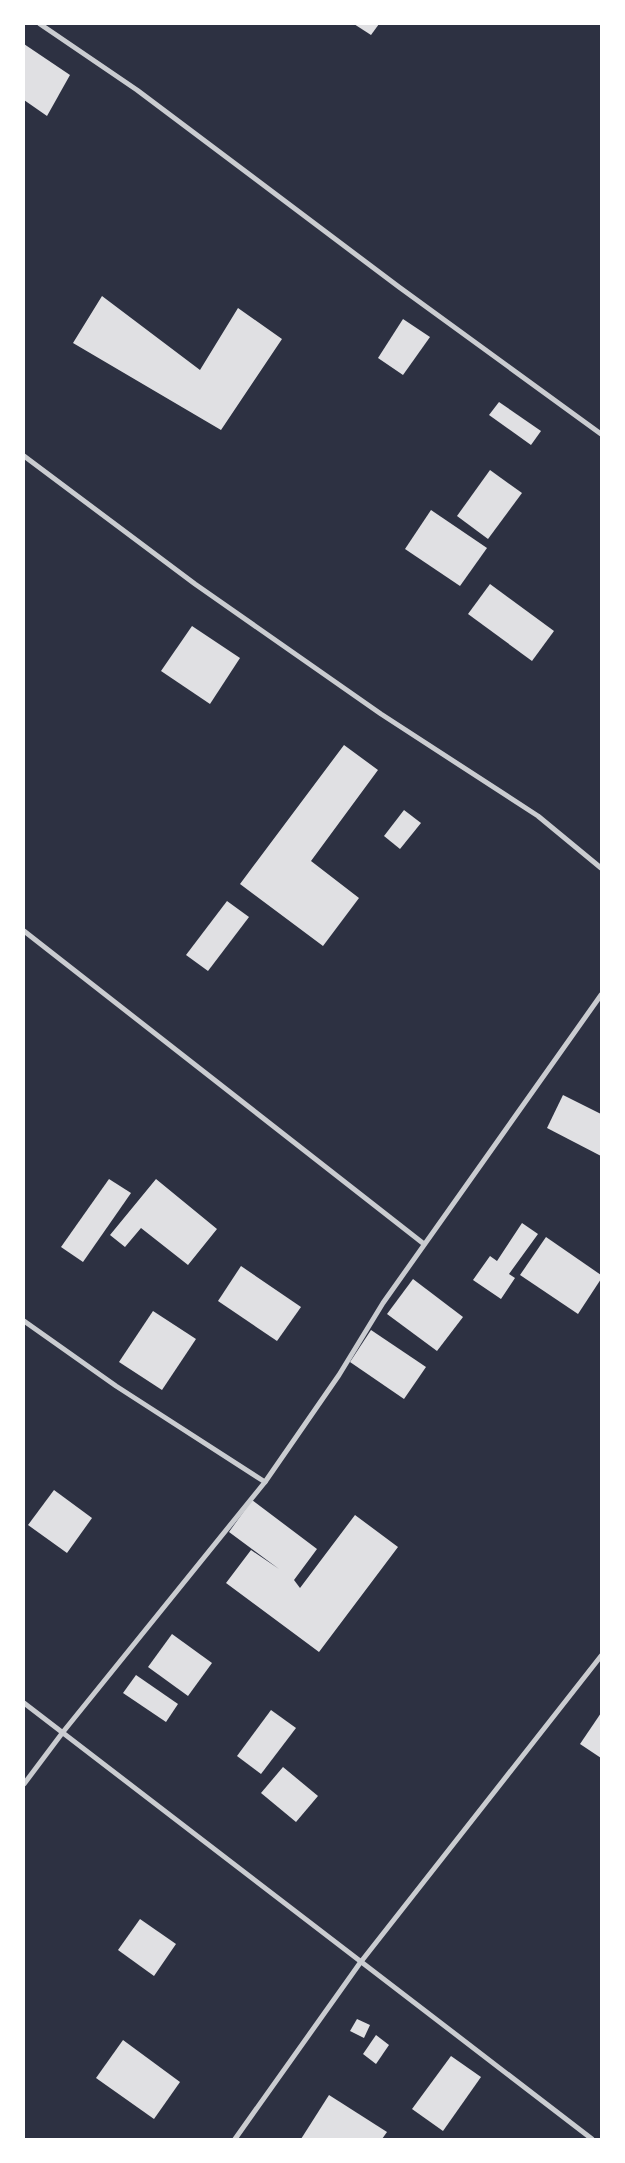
<svg xmlns="http://www.w3.org/2000/svg" width="625" height="2163" font-family="'PT Sans Narrow',sans-serif">
<style>
.building{fill:#e0e0e3}
.lines{fill:none;stroke-linecap:round;stroke-linejoin:round}
.minor{stroke:#caccd0;stroke-width:5}
</style>
<rect width="100%" height="100%" fill="#2d3142"/>
<!-- building -->
<g class="building">
<polygon points="354,24 379,24 371,35"/>
<polygon points="24,44 70,75 47,116 24,100"/>
<polygon points="102,296 200,370 238,308 282,339 221,430 73,343"/>
<polygon points="403,319 430,337 403,375 378,358"/>
<polygon points="499,402 541,431 531,445 489,415"/>
<polygon points="490,470 522,493 488,539 457,516"/>
<polygon points="431,510 487,548 460,586 405,549"/>
<polygon points="490,584 554,631 532,661 468,614"/>
<polygon points="192,626 240,658 210,704 161,671"/>
<polygon points="344,745 378,770 311,861 359,898 323,946 240,884"/>
<polygon points="404,810 421,823 400,849 384,836"/>
<polygon points="227,901 249,917 208,971 186,955"/>
<polygon points="563,1095 601,1114 601,1156 547,1128"/>
<polygon points="109,1179 131,1193 83,1262 61,1247"/>
<polygon points="156,1179 217,1229 188,1265 141,1228 125,1247 110,1235"/>
<polygon points="522,1223 538,1234 509,1274 515,1278 501,1299 473,1280 490,1256 497,1261"/>
<polygon points="546,1237 601,1275 601,1279 578,1314 520,1275"/>
<polygon points="241,1266 301,1307 277,1341 218,1301"/>
<polygon points="413,1279 463,1317 437,1351 387,1314"/>
<polygon points="153,1311 196,1339 162,1390 119,1362"/>
<polygon points="371,1330 426,1367 404,1399 350,1362"/>
<polygon points="54,1490 92,1518 67,1553 28,1525"/>
<polygon points="252,1500 317,1549 294,1580 300,1588 355,1515 398,1547 319,1652 226,1583 251,1550 279,1569 229,1532"/>
<polygon points="172,1634 212,1663 188,1696 148,1667"/>
<polygon points="136,1675 178,1704 166,1722 123,1693"/>
<polygon points="271,1710 296,1728 261,1774 237,1756"/>
<polygon points="601,1713 601,1758 580,1744"/>
<polygon points="283,1767 318,1796 296,1822 261,1793"/>
<polygon points="140,1919 176,1944 154,1976 118,1950"/>
<polygon points="357,2019 370,2025 364,2038 350,2031"/>
<polygon points="376,2035 389,2045 376,2064 363,2054"/>
<polygon points="123,2040 180,2082 154,2119 96,2078"/>
<polygon points="451,2056 481,2077 443,2131 412,2109"/>
<polygon points="329,2095 387,2132 382,2139 301,2139"/>
</g>
<g class="lines">
<!-- minor -->
<g class="minor">
<polyline points="40,24 137,90 399,287 601,434"/>
<polyline points="24,456 195,584 381,714 538,816 601,868"/>
<polyline points="24,931 424,1244"/>
<polyline points="24,1321 116,1386 265,1482"/>
<polyline points="24,1703 592,2139"/>
<polyline points="24,1784 63,1732 265,1482 339,1375 383,1303 601,995"/>
<polyline points="235,2139 360,1963 601,1656"/>
</g>
</g>
<!-- border -->
<rect width="625" height="2163" fill="none" stroke="#ffffff" stroke-width="50"/>
</svg>
